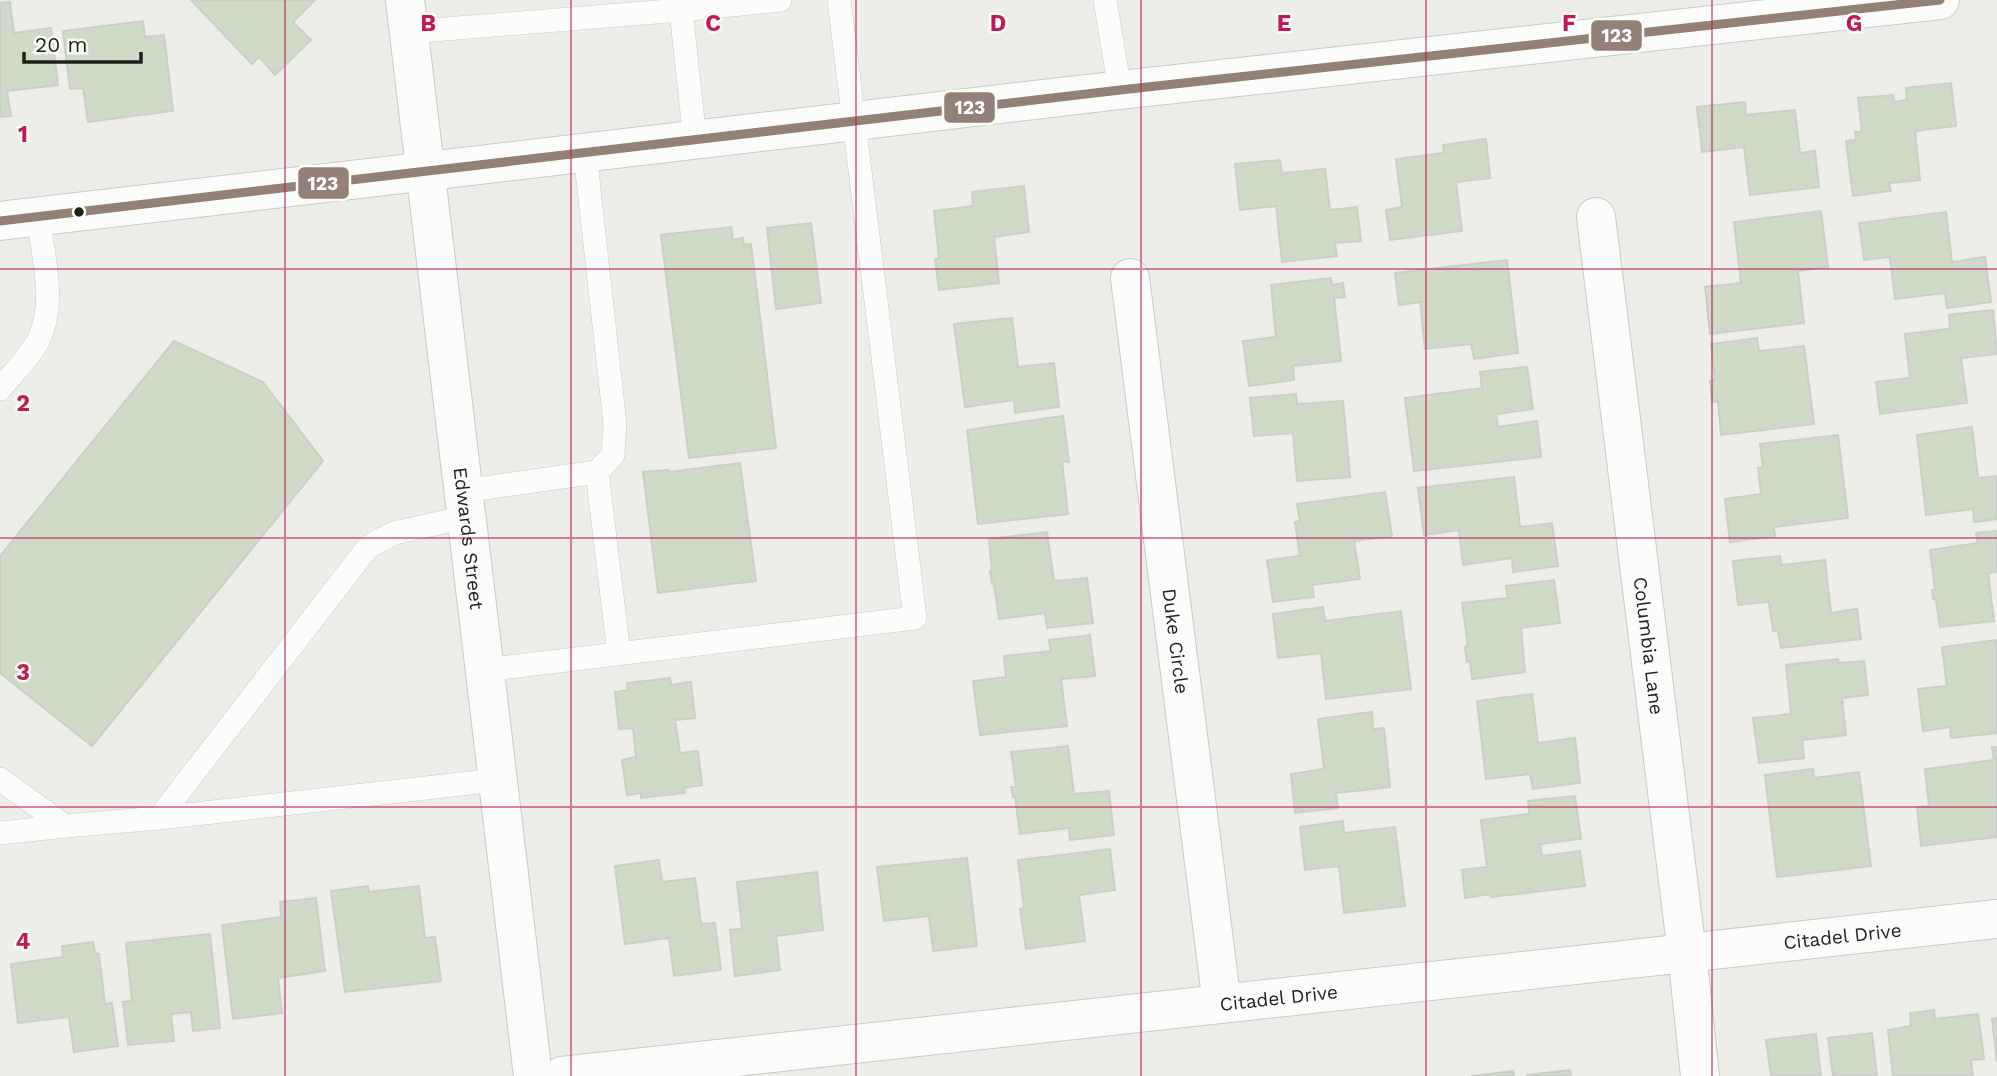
<svg xmlns="http://www.w3.org/2000/svg" width="1997" height="1076" font-family="'Work Sans',sans-serif">
<style>
.building{fill:#d0dbc7;stroke:#cccec9;stroke-width:2}
.lines{fill:none;stroke-linecap:round;stroke-linejoin:round}
.service-casing{stroke:#cacac6;stroke-width:24}
.minor-casing{stroke:#cacac6;stroke-width:40}
.tertiary-casing{stroke:#cacac6;stroke-width:40}
.service{stroke:#fcfcfc;stroke-width:23}
.minor{stroke:#fcfcfc;stroke-width:38}
.tertiary{stroke:#fcfcfc;stroke-width:38}
.bus-1-casing{stroke:#fcfef3;stroke-width:14}
.bus-1{stroke:#938177;stroke-width:9}
.grid{fill:none;stroke:#c2185b;stroke-width:2;stroke-opacity:0.55}
.bus-dot{fill:#20211d;stroke:#fcfef3;stroke-width:2.5}
.labels{text-anchor:middle;stroke-width:5;stroke-linejoin:round;paint-order:stroke}
.street-label{font-size:19px;fill:#20211d;stroke:#fcfef3}
.grid-label{font-size:23px;text-anchor:middle;font-weight:bold;fill:#c2185b;stroke:#fcfef3;stroke-width:5;stroke-linejoin:round;paint-order:stroke}
.line-badge{stroke:#fcfef3;stroke-width:2.5}
.badge-label{font-size:19px;text-anchor:middle;font-weight:bold;fill:#fff}
</style>
<rect width="100%" height="100%" fill="#edeee8"/>
<!-- building -->
<g class="building">
<polygon points="191,0 315,0 293,22 311,40 275,75 259,57 252,64"/>
<polygon points="10,2 14,33 51,28 58,85 7,91 11,116 0,117 0,3"/>
<polygon points="143,21 145,37 164,35 173,111 88,122 83,88 70,89 63,31"/>
<polygon points="1951,83 1956,126 1915,131 1920,180 1889,183 1891,191 1853,196 1846,141 1856,140 1855,132 1862,132 1858,98 1893,95 1894,102 1907,100 1906,88"/>
<polygon points="1745,102 1746,115 1795,110 1800,153 1815,151 1819,187 1750,195 1744,147 1702,152 1697,107"/>
<polygon points="1486,139 1490,178 1456,182 1462,231 1390,240 1386,210 1402,207 1396,159 1444,153 1443,145"/>
<polygon points="1280,160 1282,173 1325,169 1330,210 1357,207 1361,241 1335,243 1337,256 1282,262 1276,206 1240,210 1235,164"/>
<polygon points="1024,186 1029,232 994,237 999,283 939,290 935,259 939,258 934,211 973,206 972,192"/>
<polygon points="1821,211 1828,267 1798,271 1804,323 1710,334 1705,287 1741,283 1734,222"/>
<polygon points="1946,212 1952,262 1985,257 1991,302 1947,308 1945,293 1895,299 1890,257 1864,260 1859,223"/>
<polygon points="811,223 821,303 776,309 767,228"/>
<polygon points="731,227 733,240 743,238 744,245 751,244 776,448 689,458 661,235"/>
<polygon points="1507,260 1518,353 1474,359 1471,344 1425,349 1420,302 1399,305 1395,273"/>
<polygon points="1331,278 1332,285 1343,283 1345,297 1334,298 1341,361 1293,366 1294,380 1249,386 1243,341 1276,337 1271,285"/>
<polygon points="1993,310 1997,354 1961,358 1967,403 1880,414 1876,382 1910,378 1905,334 1950,329 1949,315"/>
<polygon points="1012,318 1018,367 1054,363 1059,407 1015,413 1014,400 965,407 954,324"/>
<polygon points="1757,338 1759,351 1804,346 1814,424 1721,435 1718,401 1712,402 1710,381 1715,379 1711,344"/>
<polygon points="174,341 263,382 323,461 92,746 0,673 0,556"/>
<polygon points="1527,367 1533,409 1496,414 1498,427 1537,421 1541,457 1414,471 1405,398 1482,388 1480,372"/>
<polygon points="1296,394 1297,404 1343,401 1350,477 1297,481 1293,433 1254,436 1250,398"/>
<polygon points="1063,416 1069,462 1062,461 1068,514 978,524 967,430"/>
<polygon points="1972,427 1978,478 1997,476 1997,519 1974,522 1973,509 1926,515 1917,435"/>
<polygon points="1838,435 1848,518 1774,527 1775,536 1730,542 1725,499 1761,494 1758,468 1763,467 1760,444"/>
<polygon points="740,463 756,581 658,593 643,472 669,470 669,472"/>
<polygon points="1514,477 1520,527 1552,523 1558,566 1513,572 1512,558 1463,565 1459,530 1424,535 1418,488"/>
<polygon points="1385,492 1392,536 1354,541 1360,579 1312,585 1314,597 1273,602 1267,560 1300,556 1295,522 1300,521 1297,504"/>
<polygon points="1997,531 1997,572 1988,573 1994,621 1940,627 1936,600 1933,599 1932,590 1935,590 1930,550 1978,543 1976,533"/>
<polygon points="1047,532 1054,581 1087,578 1093,623 1047,628 1045,613 999,619 994,584 992,584 990,571 992,571 989,539"/>
<polygon points="1780,556 1781,565 1825,560 1831,613 1857,609 1861,639 1781,648 1778,630 1773,631 1769,602 1738,605 1733,561"/>
<polygon points="1554,580 1560,623 1521,628 1525,672 1472,679 1470,661 1467,662 1465,647 1468,646 1462,603 1508,598 1506,586"/>
<polygon points="1323,607 1325,621 1401,611 1411,689 1326,699 1321,653 1278,658 1273,614"/>
<polygon points="1090,635 1095,676 1061,679 1067,726 980,735 973,681 1006,677 1004,656 1051,651 1049,640"/>
<polygon points="1997,640 1997,733 1951,738 1950,727 1923,731 1918,689 1947,686 1942,647"/>
<polygon points="1838,659 1839,663 1864,661 1868,695 1842,698 1846,735 1802,740 1804,758 1759,763 1753,718 1791,714 1786,665"/>
<polygon points="670,678 671,685 691,682 695,718 675,720 680,753 698,751 702,785 684,788 685,793 641,798 641,793 627,795 622,760 636,757 633,728 619,729 615,692 628,690 627,683"/>
<polygon points="1532,694 1538,743 1575,738 1580,783 1533,789 1530,774 1486,779 1477,701"/>
<polygon points="1372,712 1373,729 1384,728 1390,787 1336,793 1338,808 1295,813 1291,774 1324,769 1318,719"/>
<polygon points="1068,746 1074,794 1109,791 1114,835 1070,840 1069,828 1020,834 1015,797 1013,797 1011,787 1016,787 1011,752"/>
<polygon points="1992,747 1997,747 1997,837 1921,846 1917,807 1929,806 1925,769 1994,760"/>
<polygon points="1813,769 1814,778 1859,772 1871,866 1777,877 1765,775"/>
<polygon points="1575,796 1581,839 1540,844 1542,856 1580,851 1585,886 1491,897 1490,894 1465,898 1462,870 1487,867 1481,820 1529,814 1528,801"/>
<polygon points="1343,821 1344,833 1395,827 1405,906 1344,913 1339,866 1305,870 1300,827"/>
<polygon points="1110,849 1115,890 1079,895 1085,941 1026,949 1020,909 1024,908 1018,860"/>
<polygon points="967,858 977,946 933,951 929,916 884,921 877,867"/>
<polygon points="659,860 662,882 695,878 701,924 715,923 721,970 674,976 669,938 625,944 615,866"/>
<polygon points="817,872 823,930 776,936 780,970 735,976 730,930 742,929 737,882"/>
<polygon points="368,886 369,892 419,886 425,938 435,937 441,981 345,992 331,891"/>
<polygon points="316,898 325,971 278,978 282,1013 233,1019 222,925 281,917 280,902"/>
<polygon points="210,934 220,1028 193,1031 191,1012 171,1014 174,1041 128,1045 123,1002 132,1001 126,943"/>
<polygon points="93,942 95,953 99,954 105,1004 112,1003 118,1046 74,1052 69,1017 18,1023 11,964 63,957 62,946"/>
<polygon points="1934,1010 1935,1019 1978,1014 1984,1059 1971,1060 1973,1076 1893,1076 1888,1030 1911,1026 1910,1013"/>
<polygon points="1997,1018 1997,1062 1992,1019"/>
<polygon points="1872,1033 1877,1076 1833,1076 1828,1038"/>
<polygon points="1816,1034 1821,1076 1771,1076 1766,1040"/>
<polygon points="1570,1070 1571,1076 1527,1076 1527,1075"/>
<polygon points="1513,1071 1514,1076 1471,1076"/>
</g>
<g class="lines">
<defs>
<g id="service">
<polyline points="1105,0 1120,90"/>
<polyline points="681,10 780,0"/>
<polyline points="408,32 681,10 695,140"/>
<path d="M0,389C12,374 29,358 38,341C57,304 43,256 38,217"/>
<polyline points="597,472 619,654"/>
<polyline points="463,491 597,472 613,455 615,424 585,153"/>
<polyline points="484,670 915,618 839,0"/>
<polyline points="0,779 65,826 159,818 368,547 394,533 466,517"/>
<polyline points="159,818 497,780"/>
<polyline points="0,833 65,826"/>
</g>
<g id="minor">
<path id="s1" d="M1596,217L1687,953L1700,1076"/>
<path id="s2" d="M1130,278L1222,1004"/>
<path id="s3" d="M562,1076L1997,919"/>
</g>
<g id="tertiary">
<path id="s4" d="M405,0L533,1076"/>
<polyline points="0,221 1120,90 1940,0"/>
</g>
</defs>
<!-- service casing -->
<use href="#service" class="service-casing"/>
<!-- minor casing -->
<use href="#minor" class="minor-casing"/>
<!-- tertiary casing -->
<use href="#tertiary" class="tertiary-casing"/>
<!-- service -->
<use href="#service" class="service"/>
<!-- minor -->
<use href="#minor" class="minor"/>
<!-- tertiary -->
<use href="#tertiary" class="tertiary"/>
<defs>
<polyline id="bus-1" points="0,221 1120,90 1940,0"/>
</defs>
<!-- bus-1 casing -->
<use href="#bus-1" class="bus-1-casing"/>
<!-- bus-1 -->
<use href="#bus-1" class="bus-1"/>
</g>
<!-- grid -->
<path class="grid" d="M285,0V1076M571,0V1076M856,0V1076M1141,0V1076M1426,0V1076M1712,0V1076M0,269H1997M0,538H1997M0,807H1997"/>
<!-- markers -->
<circle class="bus-dot" cx="79" cy="212" r="6"/>
<g class="labels">
<!-- street labels -->
<g class="street-label">
<text dy="7" stroke="none"><textPath href="#s4" startOffset="542">Edwards Street</textPath></text>
<text dy="7" stroke="none"><textPath href="#s2" startOffset="366">Duke Circle</textPath></text>
<text dy="7" stroke="none"><textPath href="#s1" startOffset="432">Columbia Lane</textPath></text>
<text dy="7" stroke="none"><textPath href="#s3" startOffset="1288">Citadel Drive</textPath></text>
<text dy="7" stroke="none"><textPath href="#s3" startOffset="721">Citadel Drive</textPath></text>
</g>
</g>
<g class="grid-label">
<text x="428" y="31">B</text>
<text x="713" y="31">C</text>
<text x="998" y="31">D</text>
<text x="1284" y="31">E</text>
<text x="1569" y="31">F</text>
<text x="1854" y="31">G</text>
<text x="23" y="142">1</text>
<text x="23" y="411">2</text>
<text x="23" y="680">3</text>
<text x="23" y="949">4</text>
</g>
<g class="line-badge">
<rect x="1590" y="19" width="53" height="33" rx="7" fill="#938177"/>
<rect x="943" y="91" width="53" height="33" rx="7" fill="#938177"/>
<rect x="297" y="166" width="53" height="34" rx="7" fill="#938177"/>
</g>
<g class="badge-label">
<text x="1617" y="42">123</text>
<text x="970" y="114">123</text>
<text x="323" y="190">123</text>
</g>
<!-- scale -->
<path d="M24 52v10h117v-10" fill="none" stroke="#20211d" stroke-width="3.5"/>
<text x="35" y="52" font-size="21" fill="#20211d" stroke="#fcfef3" stroke-width="5" paint-order="stroke">20 m</text>
</svg>
